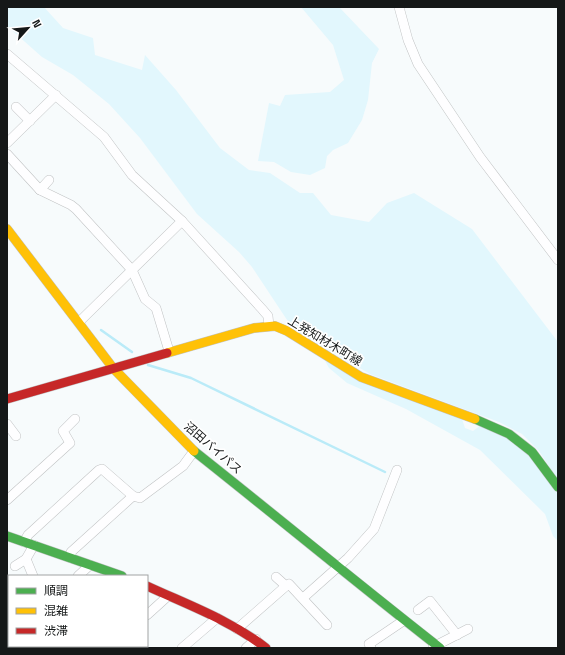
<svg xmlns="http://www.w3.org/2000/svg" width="565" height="655" font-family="'Space Grotesk','Noto Sans JP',sans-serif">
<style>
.green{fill:#e2f7fd}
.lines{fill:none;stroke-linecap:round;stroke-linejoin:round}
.stream{stroke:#baebf8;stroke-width:2.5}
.street-casing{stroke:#c1c3c4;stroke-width:10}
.fast-casing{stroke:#c1c3c4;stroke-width:10}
.slow-casing{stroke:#c1c3c4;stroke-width:10}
.jam-casing{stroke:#c1c3c4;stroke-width:10}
.street{stroke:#fefeff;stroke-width:9}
.fast{stroke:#4caf50;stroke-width:9}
.slow{stroke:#ffc107;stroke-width:9}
.jam{stroke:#c62828;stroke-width:9}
.labels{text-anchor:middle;stroke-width:3.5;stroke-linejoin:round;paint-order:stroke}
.street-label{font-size:12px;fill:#151818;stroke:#fff}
</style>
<rect width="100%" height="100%" fill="#f7fbfc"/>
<!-- green -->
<g class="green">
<polygon points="7,7 44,7 63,28 93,38 95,55 142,70 145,55 176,90 220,148 249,170 270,173 300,193 313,193 331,215 369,222 387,203 414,193 472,229 558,342 558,480 539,451 522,434 499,422 370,374 293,329 252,267 239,252 197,214 140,138 109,104 73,75 42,57 7,26"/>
<polygon points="301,7 339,7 379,49 372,63 368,100 362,120 348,143 333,150 327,156 325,168 310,175 291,172 274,162 258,161 269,103 280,106 285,95 330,92 344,80 333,45"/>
<polygon points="325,361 462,419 465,428 473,431 481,425 496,431 527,452 558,493 558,541 553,536 545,514 480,450 406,409 347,383 329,368"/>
</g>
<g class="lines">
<!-- stream -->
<g class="stream">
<polyline points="101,330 132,352"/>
<polyline points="148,365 191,378 385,472"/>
</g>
<defs>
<g id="street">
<polyline points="399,7 408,40 418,64 480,157 558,260"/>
<polyline points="7,54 104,137 132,175 182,221 262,309 268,316 269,326"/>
<polyline points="16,107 30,121"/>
<polyline points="7,143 56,95"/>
<polyline points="7,154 40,190 71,205 76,209 132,270 145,299 156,308 169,351"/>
<polyline points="40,190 49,180"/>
<polyline points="79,322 182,221"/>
<polyline points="7,424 16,436"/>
<polyline points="7,500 70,443 63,431 75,419"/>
<polyline points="24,542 28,535 99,470 102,469 133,496 140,498 183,466 194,451"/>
<polyline points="71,558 71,552 133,496"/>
<polyline points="26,559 33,576"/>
<polyline points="15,566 26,559 34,545"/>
<polyline points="78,576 90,565"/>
<polyline points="276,577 286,586 289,584 327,625"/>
<polyline points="303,598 348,558 374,529 397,470"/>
<polyline points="418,610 430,601 457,635"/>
<polyline points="147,615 168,596"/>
<polyline points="237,629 286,586"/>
<polyline points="433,647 468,629"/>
<polyline points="60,648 63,646"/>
<polyline points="111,648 114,646"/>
<polyline points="182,648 217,618"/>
<polyline points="246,648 256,639"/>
<polyline points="371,648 369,644 403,621"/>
</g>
<g id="fast">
<polyline points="475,419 509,434 532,452 558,487"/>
<path d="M194,451C276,516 357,583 440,648"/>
<polyline points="7,536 122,576"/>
</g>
<g id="slow">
<polyline points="7,229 113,368 194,451"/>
<polyline points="167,353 254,328 275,326 287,331 361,377 475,419"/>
<polyline points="23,646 23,648"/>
</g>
<g id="jam">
<polyline points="7,399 167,353"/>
<path d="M147,586C188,605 230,620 266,648"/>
<polyline points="7,609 9,614"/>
</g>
</defs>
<!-- street casing -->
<use href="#street" class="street-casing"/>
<!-- fast casing -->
<use href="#fast" class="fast-casing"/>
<!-- slow casing -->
<use href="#slow" class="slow-casing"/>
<!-- jam casing -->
<use href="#jam" class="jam-casing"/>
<!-- street -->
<use href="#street" class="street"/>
<!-- fast -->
<use href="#fast" class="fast"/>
<!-- slow -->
<use href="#slow" class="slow"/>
<!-- jam -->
<use href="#jam" class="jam"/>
</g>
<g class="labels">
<!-- street labels -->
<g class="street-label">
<text transform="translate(325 341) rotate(31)" y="4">上発知材木町線</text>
<text transform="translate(213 448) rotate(41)" y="4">沼田バイパス</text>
</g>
</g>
<!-- border -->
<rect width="565" height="655" fill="none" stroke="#151818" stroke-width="16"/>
<!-- legend -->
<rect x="8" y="575" width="140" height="72" fill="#ffffff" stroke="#a1a3a3"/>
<rect x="16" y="588" width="20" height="6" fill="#4caf50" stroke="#a1a3a3"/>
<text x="44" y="595" font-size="12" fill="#151818">順調</text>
<rect x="16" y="608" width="20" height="6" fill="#ffc107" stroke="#a1a3a3"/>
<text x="44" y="615" font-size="12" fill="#151818">混雑</text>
<rect x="16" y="628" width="20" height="6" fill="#c62828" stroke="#a1a3a3"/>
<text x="44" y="635" font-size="12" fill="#151818">渋滞</text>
<!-- north arrow -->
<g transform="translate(28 28) rotate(63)" stroke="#ffffff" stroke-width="3" paint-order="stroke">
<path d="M0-3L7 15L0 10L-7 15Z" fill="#151818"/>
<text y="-6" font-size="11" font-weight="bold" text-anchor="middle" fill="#151818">N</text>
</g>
</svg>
